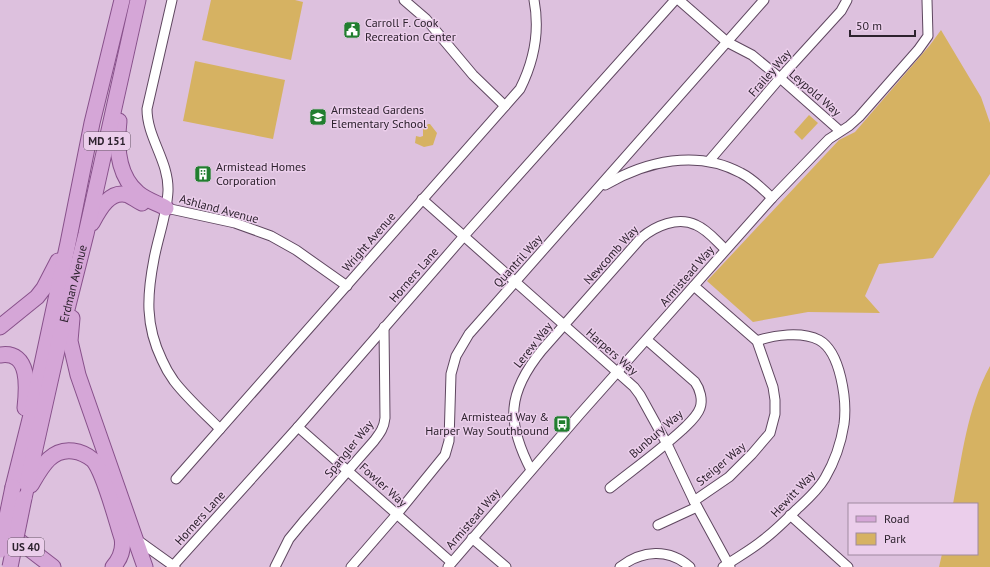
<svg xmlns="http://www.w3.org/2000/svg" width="990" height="567" font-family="'PT Sans',sans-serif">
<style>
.green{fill:#d6b262}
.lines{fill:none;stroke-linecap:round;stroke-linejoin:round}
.street-casing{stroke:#5f4760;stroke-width:11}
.primary-casing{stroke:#88518b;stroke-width:17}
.street{stroke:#fff;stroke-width:9}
.primary{stroke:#d5a6d7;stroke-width:15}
.primary-bridge-casing{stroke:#88518b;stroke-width:17;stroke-linecap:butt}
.primary-bridge{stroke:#d5a6d7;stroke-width:15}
.labels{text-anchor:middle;stroke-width:3;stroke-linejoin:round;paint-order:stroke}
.shield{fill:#ebceeb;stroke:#665667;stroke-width:1}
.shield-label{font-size:11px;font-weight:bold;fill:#2d222e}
.poi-label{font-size:12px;fill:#2d222e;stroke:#ebceeb;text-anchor:start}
.street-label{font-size:12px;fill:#2d222e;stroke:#ebceeb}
</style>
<rect width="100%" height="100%" fill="#ddc1de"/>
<!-- green -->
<g class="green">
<polygon points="211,0 295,0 303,2 291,60 202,40"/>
<polygon points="941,30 981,97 990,123 990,174 933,258 879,264 865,296 880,313 808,312 753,322 707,281 839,140 855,132 930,45"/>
<polygon points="195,61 285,80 273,139 183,121"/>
<polygon points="809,115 818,123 802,140 794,132"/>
<polygon points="428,124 430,124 437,133 433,145 424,147 415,143 416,136 420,137 423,136 423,129"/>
<path d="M990,366V567H939L942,554H977V504H953C962,457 967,408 990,366Z"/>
</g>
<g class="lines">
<defs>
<g id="street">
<path d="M172,0L147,109C147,138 169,161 168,191C167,214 158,237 154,259C147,295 145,325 162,360C165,367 169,374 174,381C187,398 204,413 220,429"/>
<polyline points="404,0 426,19 473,75 505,106"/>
<polyline points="679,0 727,42 752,55 780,78 840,131"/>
<polyline points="709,161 780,78 841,11 847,0"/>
<path d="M605,185C646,161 697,149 741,173C753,179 763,189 772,198"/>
<polyline points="422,199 634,387 640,395 667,444 694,501 730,567"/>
<polyline points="166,208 235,223 271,236 296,250 347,286"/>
<polyline points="694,286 757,341 773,387 775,400 775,414 770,433 752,454 729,477 694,501"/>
<polyline points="298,427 451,562"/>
<path d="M531,470C506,422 507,393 542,350L641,238C655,226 678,216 696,225C708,230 716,241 725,249"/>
<path d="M176,479L520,89C534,61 540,31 534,0"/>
<path d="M610,488C634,469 659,451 682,430C688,424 697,417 700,408C703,400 700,389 695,382L647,340"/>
<polyline points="790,515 848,567"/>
<polyline points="658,525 697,507"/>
<polyline points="472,538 506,567"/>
<polyline points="136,539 175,567"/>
<polyline points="172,567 298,427 464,236 675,0"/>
<path d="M275,567L289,539L303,522L374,441C380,433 384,428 385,418L384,327"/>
<polyline points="351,567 397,514 445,455 449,441 451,374 456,356 469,334 764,0"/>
<polyline points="448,567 580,414 772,198 829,139 849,126 859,117 918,50 928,36 927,0"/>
<path d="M620,567C642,550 669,548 690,567"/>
<path d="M723,567C736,558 751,550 763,540C775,531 786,520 797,509C807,500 818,490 825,478C835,461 841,443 844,424C847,401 841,352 819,340C802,331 773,335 757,341"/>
</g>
<g id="primary">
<path d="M119,121C116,146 117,175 138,193C146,200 157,203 166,208"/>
<path d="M92,223C99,210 110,189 128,195C133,197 137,201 142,203"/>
<polyline points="72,318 70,341 78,375 145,567"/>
<polyline points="0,327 37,297 44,288 58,261"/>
<path d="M0,355C31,350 27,389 25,408"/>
<path d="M31,485C41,468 51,448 73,451C81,452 87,455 93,460C104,472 116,520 122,538C124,549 121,558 113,567"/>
<polyline points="13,487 32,411 68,243 92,123 122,0"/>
<path id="s1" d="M24,498L60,337L86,234L138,0"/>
<polyline points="6,531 53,567"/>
</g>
</defs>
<!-- street casing -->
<use href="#street" class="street-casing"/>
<!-- primary casing -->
<use href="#primary" class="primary-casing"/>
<!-- street -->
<use href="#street" class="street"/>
<!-- primary -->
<use href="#primary" class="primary"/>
<defs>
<g id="primary-bridge">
<polyline points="0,550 13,487"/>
<polyline points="10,567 24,498"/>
</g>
</defs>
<!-- primary-bridge casing -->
<use href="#primary-bridge" class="primary-bridge-casing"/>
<!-- primary-bridge -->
<use href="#primary-bridge" class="primary-bridge"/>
</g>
<!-- icons -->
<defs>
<symbol id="civic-square" viewBox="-11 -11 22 22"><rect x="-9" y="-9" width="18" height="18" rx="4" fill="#217e2f" stroke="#ebceeb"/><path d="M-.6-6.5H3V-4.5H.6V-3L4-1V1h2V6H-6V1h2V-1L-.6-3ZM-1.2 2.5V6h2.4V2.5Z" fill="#fff"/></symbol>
<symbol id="school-square" viewBox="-11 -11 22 22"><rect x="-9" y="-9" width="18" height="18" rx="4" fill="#217e2f" stroke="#ebceeb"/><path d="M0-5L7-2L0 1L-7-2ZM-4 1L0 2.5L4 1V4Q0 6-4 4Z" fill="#fff"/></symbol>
<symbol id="building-square" viewBox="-11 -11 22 22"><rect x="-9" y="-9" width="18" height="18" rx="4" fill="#217e2f" stroke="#ebceeb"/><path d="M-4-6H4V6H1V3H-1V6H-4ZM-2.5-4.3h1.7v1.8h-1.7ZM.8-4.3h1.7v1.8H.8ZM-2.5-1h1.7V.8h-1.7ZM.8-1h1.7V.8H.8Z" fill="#fff"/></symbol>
<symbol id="bus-square" viewBox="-11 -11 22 22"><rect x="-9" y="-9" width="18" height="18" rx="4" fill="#217e2f" stroke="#ebceeb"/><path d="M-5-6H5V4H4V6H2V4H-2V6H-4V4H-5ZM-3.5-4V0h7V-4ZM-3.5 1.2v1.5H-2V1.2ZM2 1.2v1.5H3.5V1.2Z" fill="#fff"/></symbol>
</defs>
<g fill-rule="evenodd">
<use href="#civic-square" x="342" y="20" width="20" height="20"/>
<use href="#school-square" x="308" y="107" width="20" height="20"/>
<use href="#building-square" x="193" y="164" width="20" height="20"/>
<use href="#bus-square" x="552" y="414" width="20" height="20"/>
</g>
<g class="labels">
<!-- shield labels -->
<g class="shield">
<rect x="84" y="132" width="46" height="18" rx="3"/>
<rect x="8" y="538" width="36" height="18" rx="3"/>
</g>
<g class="shield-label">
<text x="107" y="145">MD 151</text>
<text x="26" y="551">US 40</text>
</g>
<!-- poi labels -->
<g class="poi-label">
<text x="365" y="27">Carroll F. Cook<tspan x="365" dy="14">Recreation Center</tspan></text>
<text x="331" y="114">Armstead Gardens<tspan x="331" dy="14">Elementary School</tspan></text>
<text x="216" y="171">Armistead Homes<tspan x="216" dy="14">Corporation</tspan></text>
<text x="549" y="421" text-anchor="end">Armistead Way &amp;<tspan x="549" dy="14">Harper Way Southbound</tspan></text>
</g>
<!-- street labels -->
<g class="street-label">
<text transform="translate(770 73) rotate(-49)" y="4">Frailey Way</text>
<text transform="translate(815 93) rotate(41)" y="4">Leypold Way</text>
<text transform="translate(219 209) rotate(15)" y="4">Ashland Avenue</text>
<text transform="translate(369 242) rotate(-49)" y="4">Wright Avenue</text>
<text transform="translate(611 255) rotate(-48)" y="4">Newcomb Way</text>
<text transform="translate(518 261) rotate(-48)" y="4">Quantril Way</text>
<text transform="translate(414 275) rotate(-49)" y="4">Horners Lane</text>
<text transform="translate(687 276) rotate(-49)" y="4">Armistead Way</text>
<text dy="4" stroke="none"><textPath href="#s1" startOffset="220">Erdman Avenue</textPath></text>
<text transform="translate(533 345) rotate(-52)" y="4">Lerew Way</text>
<text transform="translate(612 352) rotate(41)" y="4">Harpers Way</text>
<text transform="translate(656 434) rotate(-41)" y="4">Bunbury Way</text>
<text transform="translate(349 449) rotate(-51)" y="4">Spangler Way</text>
<text transform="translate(721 464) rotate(-40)" y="4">Steiger Way</text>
<text transform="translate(383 485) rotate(42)" y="4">Fowler Way</text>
<text transform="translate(793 494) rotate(-47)" y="4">Hewitt Way</text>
<text transform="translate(200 518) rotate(-48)" y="4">Horners Lane</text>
<text transform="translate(473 519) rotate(-49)" y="4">Armistead Way</text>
</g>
</g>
<!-- legend -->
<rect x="848" y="503" width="130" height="52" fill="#ebceeb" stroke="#9f899f"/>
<rect x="856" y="516" width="20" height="6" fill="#d5a6d7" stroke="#9f899f"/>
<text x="884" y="523" font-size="12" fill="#2d222e">Road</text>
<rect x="856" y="533" width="20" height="12" fill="#d6b262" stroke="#9f899f"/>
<text x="884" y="543" font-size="12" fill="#2d222e">Park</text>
<!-- scale -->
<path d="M850 30v6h65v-6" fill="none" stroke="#2d222e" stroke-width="2"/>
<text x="856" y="30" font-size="12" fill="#2d222e" stroke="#ebceeb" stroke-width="3" paint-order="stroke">50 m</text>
</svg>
